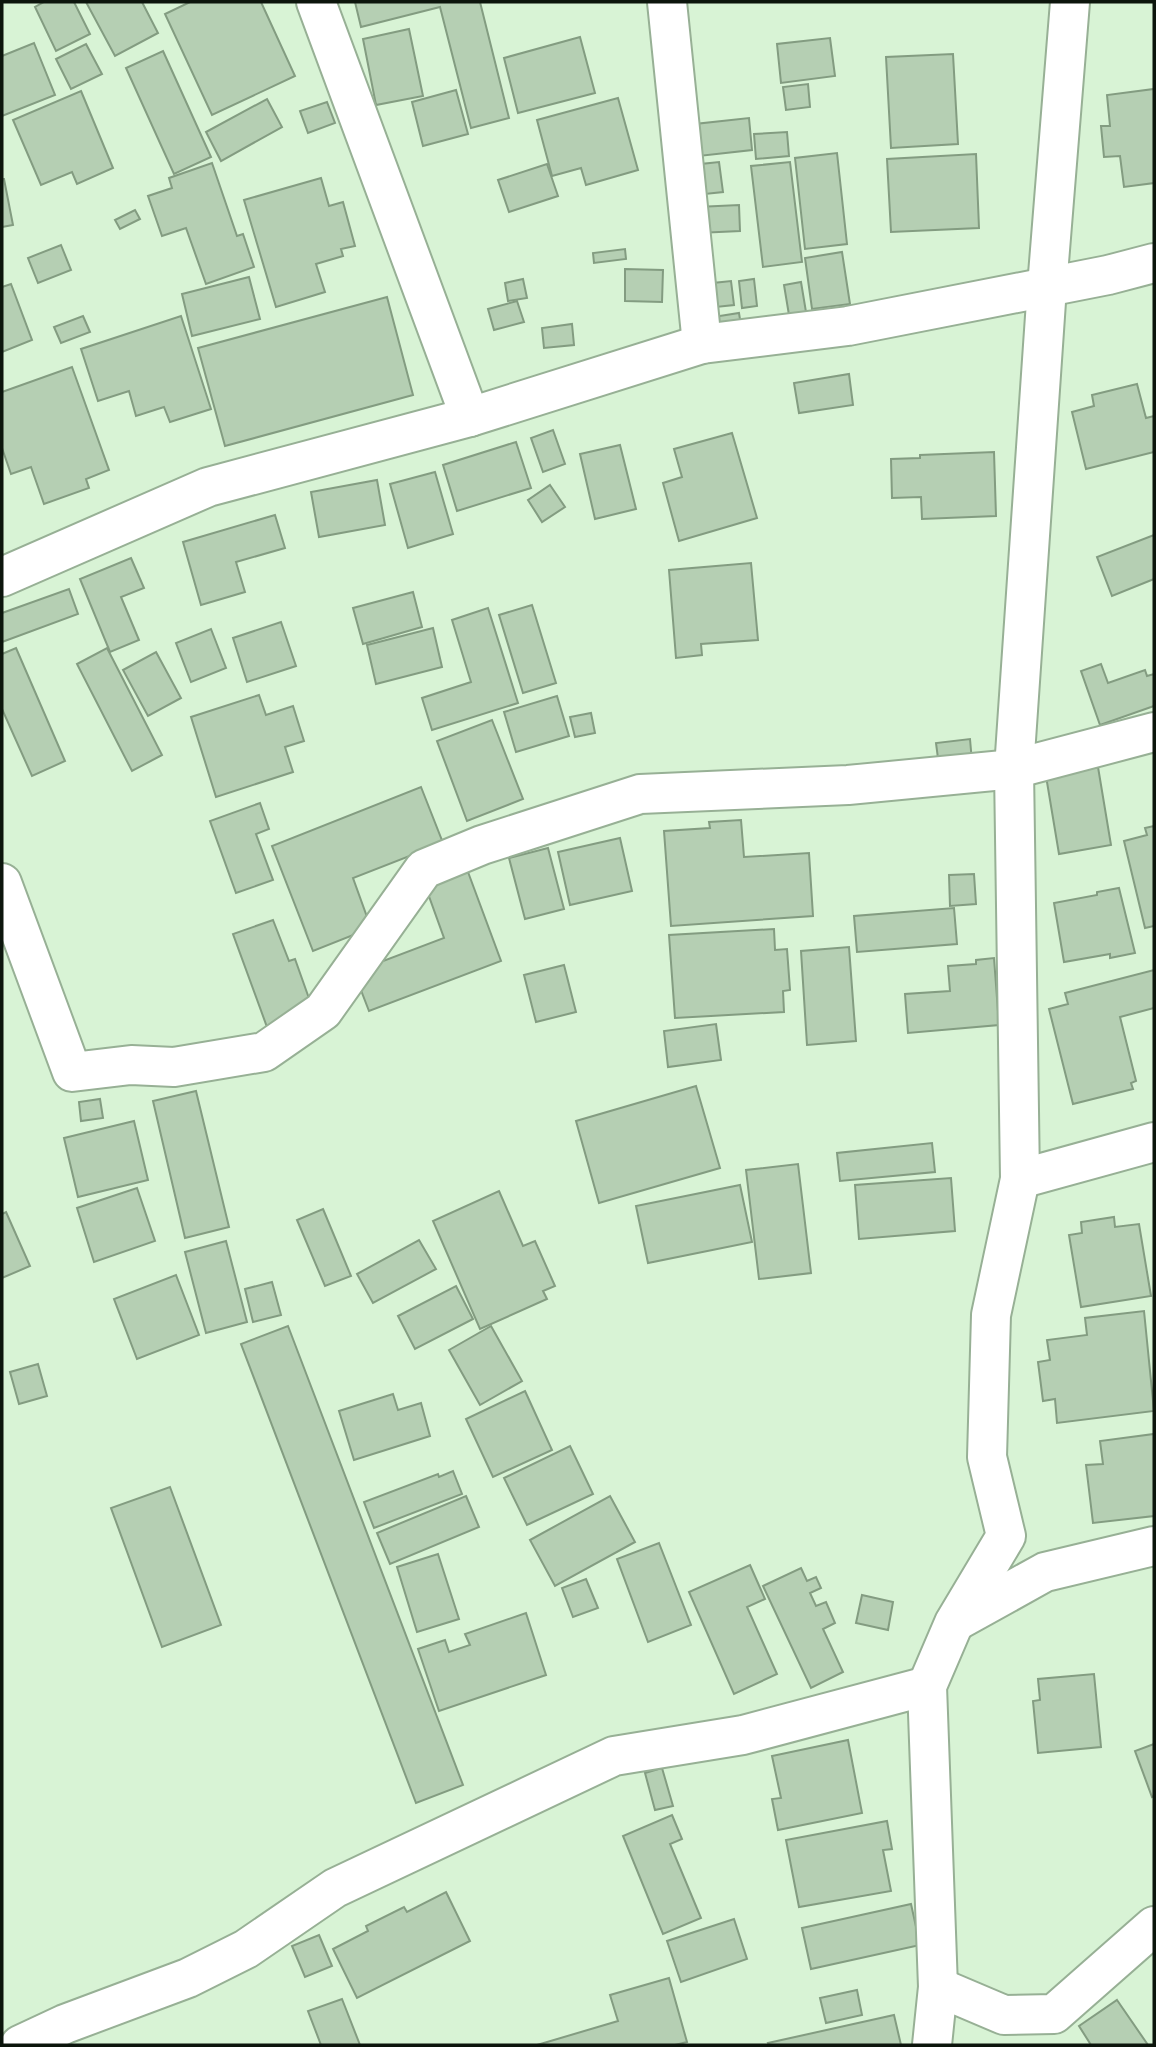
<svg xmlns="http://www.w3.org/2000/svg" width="1156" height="2047" font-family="Helvetica,sans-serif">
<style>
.building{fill:#b5cfb3;stroke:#839c81;stroke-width:2}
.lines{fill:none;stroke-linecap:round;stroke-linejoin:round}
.minor-casing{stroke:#97b095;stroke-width:42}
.minor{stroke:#fff;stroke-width:38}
</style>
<rect width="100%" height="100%" fill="#d8f3d5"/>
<!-- building -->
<g class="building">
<polygon points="44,2 74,2 90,34 56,51 35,7"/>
<polygon points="86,2 142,2 158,33 115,56"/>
<polygon points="190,2 261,2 295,76 212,115 165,14"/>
<polygon points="355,2 480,2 509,118 471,128 440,7 361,27"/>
<polygon points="409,29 423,96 376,105 363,39"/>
<polygon points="580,37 595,93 518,113 504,58"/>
<polygon points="830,38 835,76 781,83 777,44"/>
<polygon points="34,43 55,95 2,116 2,56"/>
<polygon points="86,44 102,74 71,89 56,59"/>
<polygon points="163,51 211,157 174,174 126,68"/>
<polygon points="953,54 958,144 891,148 886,57"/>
<polygon points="808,84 810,107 786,110 783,87"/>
<polygon points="1154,89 1154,183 1124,187 1120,156 1104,157 1101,126 1110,126 1107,95"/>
<polygon points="456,90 468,134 423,146 412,102"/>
<polygon points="81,91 113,168 77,184 72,172 41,185 13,120"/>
<polygon points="618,98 638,170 586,185 581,168 552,176 537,120"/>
<polygon points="267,99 282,127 221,161 206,132"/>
<polygon points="327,102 335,123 308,133 300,111"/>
<polygon points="749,118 752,150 699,156 695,124"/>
<polygon points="787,132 789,156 756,159 754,134"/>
<polygon points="837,153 847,244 805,249 795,158"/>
<polygon points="976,154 979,228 891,232 887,159"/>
<polygon points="719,162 723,192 705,194 701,164"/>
<polygon points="790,162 802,262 763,267 751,166"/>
<polygon points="212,163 237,236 243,234 254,267 206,284 186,228 162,236 148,196 172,188 169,178"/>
<polygon points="547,164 558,196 509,212 498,180"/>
<polygon points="321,178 329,206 343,202 355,246 341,249 343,256 316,264 325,292 276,307 244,200"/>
<polygon points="2,179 4,179 13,225 2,227"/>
<polygon points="739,205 740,231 698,233 697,207"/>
<polygon points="135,210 140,219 120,229 115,220"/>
<polygon points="61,245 71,270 38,283 28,258"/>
<polygon points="625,249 626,259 594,263 593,253"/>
<polygon points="842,252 850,304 812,309 805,258"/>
<polygon points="625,269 663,270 662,302 625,301"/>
<polygon points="249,277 260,319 192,336 182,294"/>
<polygon points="523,279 527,298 508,301 505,283"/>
<polygon points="754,279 757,306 742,308 739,281"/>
<polygon points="731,281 734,305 716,307 713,283"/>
<polygon points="801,282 806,312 789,315 784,285"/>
<polygon points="11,284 32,340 2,352 2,287"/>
<polygon points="387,297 413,395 225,446 198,348"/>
<polygon points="517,301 524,322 494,330 488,309"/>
<polygon points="739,313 742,332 716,336 713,317"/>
<polygon points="83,316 90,332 61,343 54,327"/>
<polygon points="181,316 211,409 170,422 164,407 136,416 129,391 98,401 81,349"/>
<polygon points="572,324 574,345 544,348 542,328"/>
<polygon points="72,367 109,470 86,479 89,488 44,504 31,467 11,474 2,448 2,392"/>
<polygon points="849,374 853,405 799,413 794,383"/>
<polygon points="1137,384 1146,418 1154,416 1154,452 1086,469 1072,412 1094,406 1092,395"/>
<polygon points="553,430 565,464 543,472 531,438"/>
<polygon points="732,433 757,518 679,541 663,483 682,477 674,449"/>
<polygon points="516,442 531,488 457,511 443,465"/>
<polygon points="620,445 636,509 595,519 580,454"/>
<polygon points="994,452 996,516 922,519 921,497 892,498 891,459 920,458 920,455"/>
<polygon points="435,472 453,534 408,548 390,484"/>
<polygon points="377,480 385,525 319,537 311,492"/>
<polygon points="550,485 565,507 542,522 528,500"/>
<polygon points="275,515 285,548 236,562 245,592 201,605 183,542"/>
<polygon points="1154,535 1154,579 1112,596 1097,557"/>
<polygon points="131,558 144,588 121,597 139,640 110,652 80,579"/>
<polygon points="751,563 758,640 701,644 702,655 676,658 669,570"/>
<polygon points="69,589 78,614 2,642 2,613"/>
<polygon points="413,592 422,627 363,644 353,608"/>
<polygon points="532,605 556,683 523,693 499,615"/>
<polygon points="488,608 518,703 432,730 422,698 471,682 452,620"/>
<polygon points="281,622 296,666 247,682 233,638"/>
<polygon points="433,628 442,667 376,684 367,645"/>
<polygon points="211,629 226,668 191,682 176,643"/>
<polygon points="16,648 65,761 32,776 2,709 2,654"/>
<polygon points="107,648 162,755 132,771 77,664"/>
<polygon points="156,652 181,698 148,716 123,670"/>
<polygon points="1101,664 1108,683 1145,670 1147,676 1154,674 1154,706 1100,725 1081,671"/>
<polygon points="259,695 266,715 293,706 304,741 285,747 293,772 216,797 191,717"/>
<polygon points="557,696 569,736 516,752 504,712"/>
<polygon points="591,713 595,733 575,737 570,717"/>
<polygon points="492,720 523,799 467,821 437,741"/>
<polygon points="970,739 972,762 939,766 936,743"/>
<polygon points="1098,767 1111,845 1059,854 1046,776"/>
<polygon points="421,787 443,843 353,878 371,928 313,951 272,846"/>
<polygon points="260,803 269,829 256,834 273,880 236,893 210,821"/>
<polygon points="741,820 744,857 809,853 813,916 671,926 664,831 710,828 709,822"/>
<polygon points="1154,826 1154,926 1145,928 1124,841 1147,835 1145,828"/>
<polygon points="620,838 632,891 570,905 558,852"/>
<polygon points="548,848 564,909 525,919 509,858"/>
<polygon points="468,872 501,961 369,1011 354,972 444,938 426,888"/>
<polygon points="974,874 976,904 950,906 949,875"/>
<polygon points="1119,888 1135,953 1110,958 1110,954 1064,962 1054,903 1097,895 1097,892"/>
<polygon points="954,908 957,944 857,952 854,916"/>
<polygon points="273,920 289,961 295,959 311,1004 267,1027 233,934"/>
<polygon points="774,929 775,950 787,949 790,990 783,991 784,1012 675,1018 669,935"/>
<polygon points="849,947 856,1041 807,1045 801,951"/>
<polygon points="994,958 999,1025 908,1033 905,994 950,991 948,966 976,964 976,960"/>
<polygon points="564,965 576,1012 536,1022 524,975"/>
<polygon points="1154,970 1154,1008 1120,1017 1136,1081 1131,1083 1133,1089 1073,1104 1049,1009 1068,1004 1065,993"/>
<polygon points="716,1024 721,1060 668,1067 664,1031"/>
<polygon points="696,1086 720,1168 599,1203 576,1121"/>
<polygon points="196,1091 229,1227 185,1238 153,1101"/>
<polygon points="100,1099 103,1118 81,1121 79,1102"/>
<polygon points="134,1121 148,1180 78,1197 64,1138"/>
<polygon points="932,1143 935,1172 840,1181 837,1153"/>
<polygon points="798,1164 811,1273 759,1279 746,1170"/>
<polygon points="951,1178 955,1231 859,1239 855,1185"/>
<polygon points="740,1185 752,1242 648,1263 636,1206"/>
<polygon points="137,1188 155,1241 94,1262 77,1208"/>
<polygon points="499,1191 523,1246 535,1241 555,1286 543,1291 547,1299 480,1329 433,1221"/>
<polygon points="323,1209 351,1276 325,1286 297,1220"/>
<polygon points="6,1212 30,1266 2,1278 2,1214"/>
<polygon points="1114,1217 1115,1227 1139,1224 1151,1296 1081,1307 1069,1235 1082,1233 1081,1222"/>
<polygon points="419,1240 436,1269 373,1303 357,1274"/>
<polygon points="226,1241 247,1322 206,1333 185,1252"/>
<polygon points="176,1275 199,1335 137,1359 114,1299"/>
<polygon points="272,1282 281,1315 253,1322 245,1289"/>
<polygon points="456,1286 473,1319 415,1349 398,1316"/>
<polygon points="1144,1311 1154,1411 1057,1423 1055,1399 1043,1401 1038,1362 1050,1360 1047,1340 1087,1335 1085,1318"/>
<polygon points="288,1326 463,1785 416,1803 241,1344"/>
<polygon points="491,1326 522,1381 480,1405 449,1350"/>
<polygon points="38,1364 47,1396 19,1404 10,1372"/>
<polygon points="525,1391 552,1450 493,1477 466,1419"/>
<polygon points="393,1394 398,1410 421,1403 430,1436 354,1460 339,1411"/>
<polygon points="1154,1434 1154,1516 1093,1523 1086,1465 1103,1464 1100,1441"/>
<polygon points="570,1446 593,1494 527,1525 504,1478"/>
<polygon points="453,1471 462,1494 374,1528 364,1502 438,1474 439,1477"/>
<polygon points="170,1487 221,1625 162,1647 111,1508"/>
<polygon points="466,1496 479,1527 390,1564 377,1533"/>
<polygon points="610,1496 635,1542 555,1586 530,1540"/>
<polygon points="659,1543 691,1625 648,1642 617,1559"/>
<polygon points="438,1554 459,1619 417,1632 397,1567"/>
<polygon points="750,1565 765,1599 747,1607 777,1674 734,1694 689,1592"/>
<polygon points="801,1568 807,1581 816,1577 821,1588 810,1593 816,1606 826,1602 835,1623 823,1629 843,1672 811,1688 763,1586"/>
<polygon points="586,1579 598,1608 573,1617 562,1588"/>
<polygon points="862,1595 893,1602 888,1630 856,1623"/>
<polygon points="526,1613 546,1675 439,1711 418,1649 445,1640 449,1652 470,1645 465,1634"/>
<polygon points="1094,1674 1101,1747 1038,1753 1033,1701 1040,1700 1038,1679"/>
<polygon points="848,1740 862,1813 778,1830 772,1799 781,1798 772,1756"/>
<polygon points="1154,1744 1154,1796 1152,1797 1135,1751"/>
<polygon points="662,1768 673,1806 655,1810 645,1773"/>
<polygon points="672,1815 682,1839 670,1844 701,1918 663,1934 623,1836"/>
<polygon points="887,1821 892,1849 883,1850 891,1891 799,1907 786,1840"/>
<polygon points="446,1892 470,1941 357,1998 333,1949 368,1931 366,1926 404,1907 407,1912"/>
<polygon points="911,1904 920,1945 811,1969 802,1928"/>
<polygon points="734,1919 747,1959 681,1982 667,1941"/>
<polygon points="319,1935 332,1966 305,1977 292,1946"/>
<polygon points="669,1978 687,2042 675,2045 537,2045 618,2021 610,1995"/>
<polygon points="857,1990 862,2015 826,2023 820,1998"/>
<polygon points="342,1999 360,2045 321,2045 308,2011"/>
<polygon points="1117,2000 1148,2045 1091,2045 1079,2026"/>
<polygon points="894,2015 901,2045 769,2045 768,2043"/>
</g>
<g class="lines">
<defs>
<g id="minor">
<polyline points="316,2 470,417"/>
<polyline points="667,2 702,344"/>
<polyline points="2,577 208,487 470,417 702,344 848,326 1108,275 1154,263"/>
<polyline points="2,883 72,1072 131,1065 174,1067 264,1052 323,1011 424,869 482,845 640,794 848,785 1014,769 1154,732"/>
<polyline points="1020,1179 1154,1142"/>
<polyline points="955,1622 1045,1572 1154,1546"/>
<polyline points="938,1987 1004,2015 1054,2014 1154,1926"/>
<polyline points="20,2045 65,2024 188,1978 246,1949 335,1888 614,1756 743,1735 927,1686"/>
<polyline points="932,2045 938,1987 927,1686 954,1623 1006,1536 987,1457 991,1315 1020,1179 1014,769 1047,287 1070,2"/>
</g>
</defs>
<!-- minor casing -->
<use href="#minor" class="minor-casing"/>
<!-- minor -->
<use href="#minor" class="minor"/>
</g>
<!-- border -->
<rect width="1156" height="2047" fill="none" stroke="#0c150c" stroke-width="7"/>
</svg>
